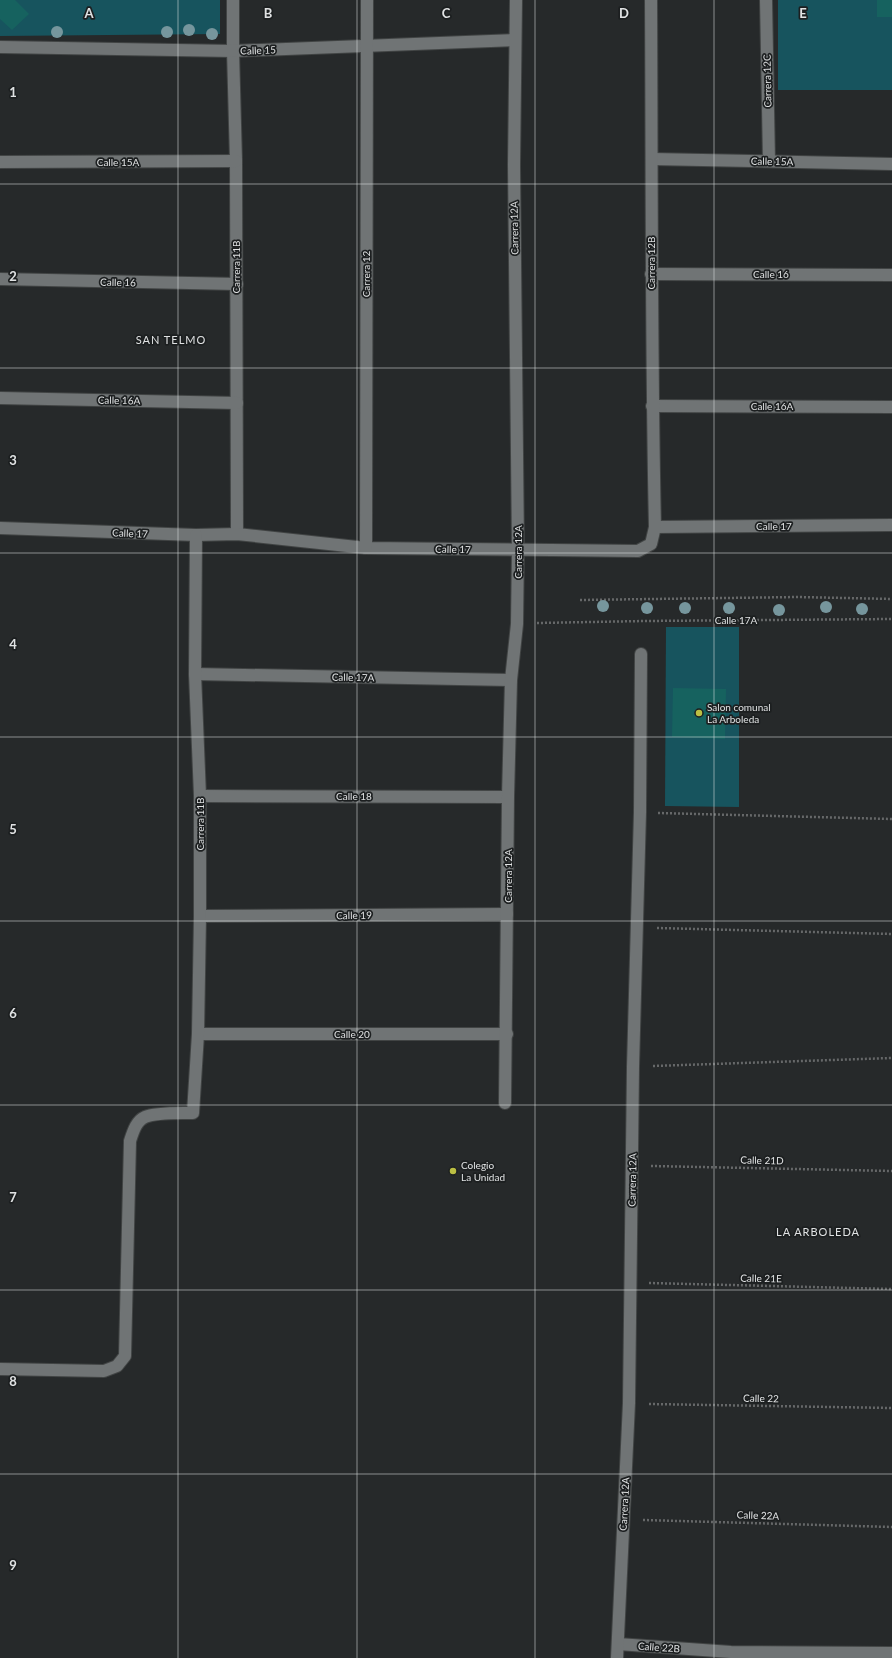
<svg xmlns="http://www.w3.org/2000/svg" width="892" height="1658" font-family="Lato,sans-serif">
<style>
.green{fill:#17545e}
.building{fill:#16625f}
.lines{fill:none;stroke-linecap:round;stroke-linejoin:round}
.minor-casing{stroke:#414444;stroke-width:14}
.path{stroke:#666869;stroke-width:2.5;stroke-dasharray:2 2;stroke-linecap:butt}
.minor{stroke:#707475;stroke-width:12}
.tree{fill:#76969d}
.grid{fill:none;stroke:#e0e2e3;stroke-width:1;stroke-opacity:0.55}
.poi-dot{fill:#bcbf43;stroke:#1c1f20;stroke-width:1.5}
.labels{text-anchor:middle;stroke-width:3.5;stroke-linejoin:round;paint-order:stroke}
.street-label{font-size:10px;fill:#e0e2e3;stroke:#1c1f20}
.poi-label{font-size:10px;fill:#e0e2e3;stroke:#1c1f20;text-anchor:start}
.neighbourhood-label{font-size:11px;letter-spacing:1px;fill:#e0e2e3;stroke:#1c1f20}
.grid-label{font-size:13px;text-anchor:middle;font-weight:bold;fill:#e0e2e3;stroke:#1c1f20;stroke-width:3.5;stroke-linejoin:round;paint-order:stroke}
</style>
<rect width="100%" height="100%" fill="#26292a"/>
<!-- green -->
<g class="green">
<polygon points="0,0 220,0 220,34 0,36"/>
<rect x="778" y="0" width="114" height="90"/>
<polygon points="666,627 739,627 739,807 665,806"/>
</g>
<!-- building -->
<g class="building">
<polygon points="0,0 15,0 29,14 12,30 0,19"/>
<rect x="877" y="0" width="15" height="17"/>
<polygon points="673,688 726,689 725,739 672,737"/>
</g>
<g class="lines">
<defs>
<g id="minor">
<polyline points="233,0 233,51 236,161 237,534"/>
<polyline points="766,0 769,161"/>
<polyline points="0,47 233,51 515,40"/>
<polyline points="652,159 892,164"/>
<polyline points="0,162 236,161"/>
<polyline points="651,274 892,275"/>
<polyline points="0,279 237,284"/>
<polyline points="0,398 237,403"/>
<polyline points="652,406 892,407"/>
<polyline points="655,527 892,525"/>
<path d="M0,528L196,535L237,534L366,548L638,551L651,544L655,527C651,351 652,176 651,0"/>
<polyline points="366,548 367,0"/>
<polyline points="195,674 511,680"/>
<polyline points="200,796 508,797"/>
<polyline points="200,916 507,914"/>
<polyline points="198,1034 507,1034"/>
<polyline points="505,1103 508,797 511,680 517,624 518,549 514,165 516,0"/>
<path d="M0,1369L104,1371L117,1366L125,1356L130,1141C133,1132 136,1121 145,1117C156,1112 181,1113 193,1113L198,1034L200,916V796L195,674L196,535"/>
<polyline points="618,1644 731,1652 892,1653"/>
<polyline points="617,1658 629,1403 633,1067 640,812 641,654"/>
</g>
</defs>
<!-- minor casing -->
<use href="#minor" class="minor-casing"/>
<!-- path -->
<g class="path">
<polyline points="580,600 798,597 892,599"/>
<polyline points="537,623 644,621 892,619"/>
<polyline points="658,813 892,819"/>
<polyline points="657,928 892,934"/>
<polyline points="653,1066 892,1058"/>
<polyline points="651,1166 892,1171"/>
<polyline points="649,1283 892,1289"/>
<polyline points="649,1404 892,1408"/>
<polyline points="643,1520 892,1527"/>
</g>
<!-- minor -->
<use href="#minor" class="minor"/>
</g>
<!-- trees -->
<g class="tree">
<circle cx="189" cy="30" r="6"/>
<circle cx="57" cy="32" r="6"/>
<circle cx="167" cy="32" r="6"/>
<circle cx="212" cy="34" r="6"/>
<circle cx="603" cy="606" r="6"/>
<circle cx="826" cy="607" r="6"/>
<circle cx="647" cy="608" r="6"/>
<circle cx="685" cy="608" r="6"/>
<circle cx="729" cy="608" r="6"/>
<circle cx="862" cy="609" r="6"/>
<circle cx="779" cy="610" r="6"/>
</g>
<!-- grid -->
<path class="grid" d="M178,0V1658M357,0V1658M535,0V1658M714,0V1658M0,184H892M0,368H892M0,553H892M0,737H892M0,921H892M0,1105H892M0,1290H892M0,1474H892"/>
<!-- markers -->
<g class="poi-dot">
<circle cx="699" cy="713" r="4"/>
<circle cx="453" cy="1171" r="4"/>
</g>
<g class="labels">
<!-- street labels -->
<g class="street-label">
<text transform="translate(258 50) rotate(-2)" y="4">Calle 15</text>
<text transform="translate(767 81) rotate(-91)" y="4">Carrera 12C</text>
<text transform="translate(772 161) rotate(1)" y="4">Calle 15A</text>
<text x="118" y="166">Calle 15A</text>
<text transform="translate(514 228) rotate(-91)" y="4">Carrera 12A</text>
<text transform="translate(651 263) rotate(-90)" y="4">Carrera 12B</text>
<text transform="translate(236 267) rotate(-90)" y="4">Carrera 11B</text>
<text transform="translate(366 274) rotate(-90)" y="4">Carrera 12</text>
<text x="771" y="278">Calle 16</text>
<text transform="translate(118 282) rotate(1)" y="4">Calle 16</text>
<text transform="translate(119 400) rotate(1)" y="4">Calle 16A</text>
<text x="772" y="410">Calle 16A</text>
<text x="774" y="530">Calle 17</text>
<text transform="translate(130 533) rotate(2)" y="4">Calle 17</text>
<text transform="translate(453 549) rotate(1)" y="4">Calle 17</text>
<text transform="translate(518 552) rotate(-90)" y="4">Carrera 12A</text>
<text x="736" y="624">Calle 17A</text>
<text transform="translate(353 677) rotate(1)" y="4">Calle 17A</text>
<text x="354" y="800">Calle 18</text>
<text transform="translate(200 824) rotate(-90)" y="4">Carrera 11B</text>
<text transform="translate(508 876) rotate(-90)" y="4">Carrera 12A</text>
<text transform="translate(354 915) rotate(-1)" y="4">Calle 19</text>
<text x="352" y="1038">Calle 20</text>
<text transform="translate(762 1160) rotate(1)" y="4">Calle 21D</text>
<text transform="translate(632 1180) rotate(-89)" y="4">Carrera 12A</text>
<text transform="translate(761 1278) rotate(1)" y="4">Calle 21E</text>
<text transform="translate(761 1398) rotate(1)" y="4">Calle 22</text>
<text transform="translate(624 1504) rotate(-87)" y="4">Carrera 12A</text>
<text transform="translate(758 1515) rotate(2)" y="4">Calle 22A</text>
<text transform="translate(659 1647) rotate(4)" y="4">Calle 22B</text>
</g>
<!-- poi labels -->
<g class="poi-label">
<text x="707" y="711">Salon comunal<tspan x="707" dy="12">La Arboleda</tspan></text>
<text x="461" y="1169">Colegio<tspan x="461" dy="12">La Unidad</tspan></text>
</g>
<!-- neighbourhood labels -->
<g class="neighbourhood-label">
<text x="171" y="344">SAN TELMO</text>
<text x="818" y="1236">LA ARBOLEDA</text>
</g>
</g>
<g class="grid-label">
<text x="89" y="18">A</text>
<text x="268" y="18">B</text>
<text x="446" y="18">C</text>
<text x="624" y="18">D</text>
<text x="803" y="18">E</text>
<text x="13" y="97">1</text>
<text x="13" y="281">2</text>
<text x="13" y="465">3</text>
<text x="13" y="649">4</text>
<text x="13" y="834">5</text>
<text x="13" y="1018">6</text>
<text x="13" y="1202">7</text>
<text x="13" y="1386">8</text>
<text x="13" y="1570">9</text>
</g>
</svg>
